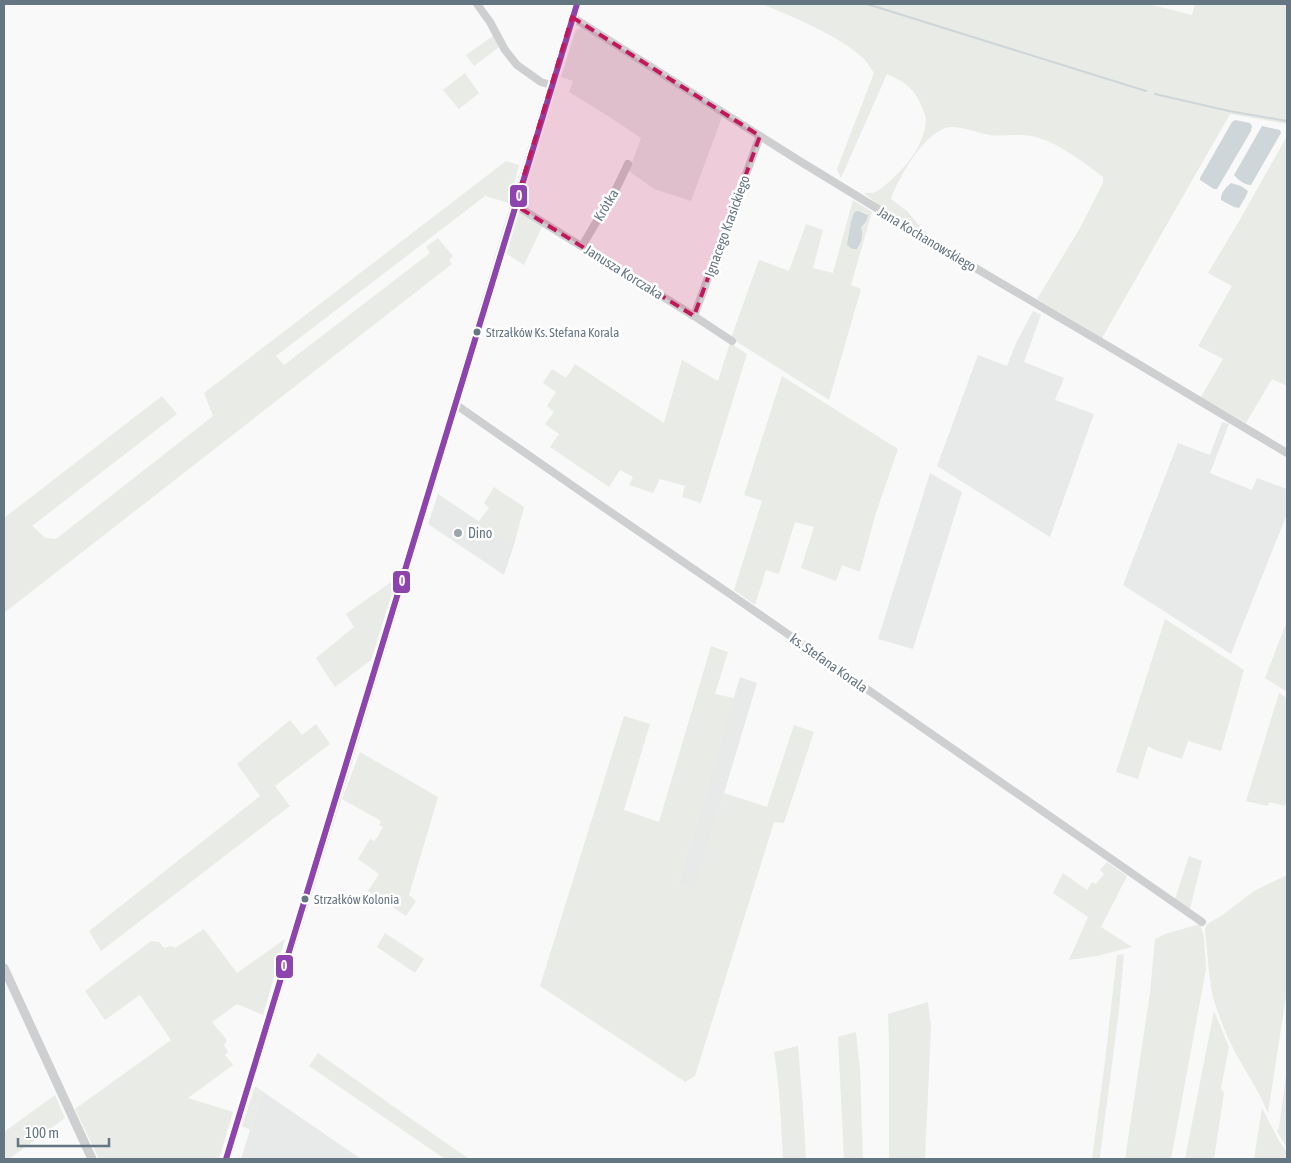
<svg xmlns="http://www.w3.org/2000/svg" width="1291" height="1163" font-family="'Asap Condensed',sans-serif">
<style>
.built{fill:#e8e9e9}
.green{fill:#e8ebe6;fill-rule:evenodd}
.water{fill:#ced6d9}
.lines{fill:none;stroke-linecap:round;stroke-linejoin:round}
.stream{stroke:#ced6d9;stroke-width:2}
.minor{stroke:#cecfd0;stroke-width:8}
.tertiary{stroke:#cecfd0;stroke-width:9}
.bus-1-casing{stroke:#fff;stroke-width:10}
.bus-1{stroke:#8e44ad;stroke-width:6}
.marked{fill:#c2185b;fill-opacity:0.2;stroke:#c2185b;stroke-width:4;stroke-dasharray:10 6;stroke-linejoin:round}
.bus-dot{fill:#657683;stroke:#fff;stroke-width:2}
.poi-dot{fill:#99a4ac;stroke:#fff;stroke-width:2}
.labels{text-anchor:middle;stroke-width:5;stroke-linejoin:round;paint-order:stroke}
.bus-label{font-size:13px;fill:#657683;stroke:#fff;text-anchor:start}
.street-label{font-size:14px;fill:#657683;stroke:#fff}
.poi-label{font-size:14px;fill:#657683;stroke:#fff;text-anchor:start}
.line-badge{stroke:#fff;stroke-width:2}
.badge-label{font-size:14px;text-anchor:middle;font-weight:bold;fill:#fff}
</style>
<rect width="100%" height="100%" fill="#f9f9f9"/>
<!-- built -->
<g class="built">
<polygon points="582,28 722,117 691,201 654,189 629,171 641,138 611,118 569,92 573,81 561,77 576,30"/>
<polygon points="1033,311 1041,315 1024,362 1064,378 1055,400 1094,414 1050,537 937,466 978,355 1007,366 1016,343"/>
<polygon points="1222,422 1229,424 1210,473 1252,490 1257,478 1287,489 1287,514 1231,654 1123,585 1178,443 1210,455"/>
<polygon points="930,473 962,492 913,649 878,639"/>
<polygon points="438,494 514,545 504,575 428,524"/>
<polygon points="740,677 757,683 695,890 678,884"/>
<polygon points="262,1091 361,1159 241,1159"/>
</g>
<!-- green -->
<g class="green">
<path d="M762,4H1148L1192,15L1195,4H1287V124L1230,114L1102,338L1037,299L1080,228L1103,183V177C1084,163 1062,145 1039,138C1023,132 1006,137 989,135C978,133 964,127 952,127C927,127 898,178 891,199L907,211L918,224L929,235L875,202L864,193C867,193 869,193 872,193C885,190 912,160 918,147C922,139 926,128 926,118C925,114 923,111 922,107C914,88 905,82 887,74L841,178L837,169L874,73C871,69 868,64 865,60C841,36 793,17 762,4Z"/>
<polygon points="493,36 499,47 474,66 466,55"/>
<polygon points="465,73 479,93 459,109 443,90"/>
<polygon points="1287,136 1287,386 1272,379 1246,423 1201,397 1223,359 1198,346 1232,286 1208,273 1238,223"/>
<polygon points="506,161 519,165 509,203 485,196 276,356 284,365 430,253 426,247 438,238 453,256 449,260 452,264 4,613 4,518 162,396 177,414 32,526 37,530 45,538 56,539 213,416 204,393"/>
<path d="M853,200L872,212L851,285L861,289L829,400L731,338L759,260L789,271L806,224L823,230L813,268L833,273ZM859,211L866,213L868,217L865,225L861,227C864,234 861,238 859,245L852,249L847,245L849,230Z"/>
<polygon points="524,212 543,225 524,265 507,254 517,215 519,212"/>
<polygon points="730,343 747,354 701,503 682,497 685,486 660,479 653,493 629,485 633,477 620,470 609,487 550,447 559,434 545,424 554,412 547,406 556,392 543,383 552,369 566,378 575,364 664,423 682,360 718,381"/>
<polygon points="782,376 898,449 875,516 860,572 842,565 836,581 801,568 814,527 795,522 779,574 766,570 755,605 734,590 762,501 744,495"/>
<polygon points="494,487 524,507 514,545 478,522 489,508 484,503"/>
<polygon points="397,578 371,660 335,687 316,658 354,627 346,614"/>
<polygon points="1165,619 1244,670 1221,751 1188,741 1182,759 1155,750 1148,746 1138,779 1116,772"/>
<polygon points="1287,621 1287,692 1265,678"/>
<polygon points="711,646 728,652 715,694 734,698 678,884 695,889 724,793 767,807 794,725 814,732 784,823 774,822 695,1076 685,1082 540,986 624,716 650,724 624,810 659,822"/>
<polygon points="1279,693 1287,698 1287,799 1285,806 1270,802 1267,806 1246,801"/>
<polygon points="290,720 302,735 316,724 330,744 275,786 290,806 101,951 89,931 260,796 237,764"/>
<polygon points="360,752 438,797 409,895 416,901 406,916 368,891 379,874 358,859 370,839 375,841 383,827 379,825 381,821 342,799"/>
<polygon points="1189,856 1202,861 1190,909 1175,899"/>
<polygon points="1107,862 1127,876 1101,927 1132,947 1097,956 1069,960 1088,917 1053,893 1063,873 1087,890 1092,882 1096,884 1104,874 1100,870"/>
<path d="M1287,875V990L1268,1113C1257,1086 1240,1064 1228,1038C1222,1023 1213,1002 1211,987C1208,968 1207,948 1205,929L1207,924L1221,916L1254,891Z"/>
<polygon points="1200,924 1204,937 1206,969 1171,1159 1125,1159 1150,993 1155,939 1165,934"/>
<polygon points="204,929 237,973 285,939 263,1015 237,1004 212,1022 227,1040 224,1045 228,1052 225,1055 233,1065 188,1098 233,1112 219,1159 99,1159 75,1109 171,1040 140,995 105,1020 85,991 151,941 159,942 164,948 171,946 175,948"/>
<polygon points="385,933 424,959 415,973 377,947"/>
<polygon points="1124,954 1119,1010 1100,1156 1100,1159 1092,1159 1105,1061 1117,955"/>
<polygon points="928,1002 931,1027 925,1159 889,1159 889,1042 888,1014"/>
<polygon points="1214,1011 1229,1047 1221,1088 1224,1093 1214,1159 1185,1159"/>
<polygon points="856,1032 860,1070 863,1159 844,1159 838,1037"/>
<path d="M798,1046L803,1108L806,1159H783C781,1124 780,1088 774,1052Z"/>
<polygon points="318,1053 390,1104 469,1159 445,1159 309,1066"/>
<polygon points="1287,1067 1287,1148 1277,1131 1279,1128"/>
<polygon points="255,1086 262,1091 250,1130 242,1126"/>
<polygon points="55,1095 65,1118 9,1159 4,1159 4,1132"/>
<polygon points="1262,1108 1279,1141 1287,1152 1287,1159 1254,1159"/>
</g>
<!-- water -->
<g class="water">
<polygon points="1235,120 1250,123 1252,126 1251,131 1217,189 1214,189 1200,180 1200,178 1232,122"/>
<path d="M1262,126L1280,130L1281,133L1251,185C1245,185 1238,180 1234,175Z"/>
<path d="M1231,183L1241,186L1248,191L1246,196L1239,208L1234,207L1221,200C1220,194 1226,187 1231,183Z"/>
<path d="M859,211L868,215C868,219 865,225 861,227C864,234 861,243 857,249H852L847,245C848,239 851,216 855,212C856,211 858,211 859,211Z"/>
</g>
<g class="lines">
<!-- stream -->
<g class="stream">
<polyline points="867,4 1146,91"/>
<polyline points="1155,94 1229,111 1287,121"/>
</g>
<!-- minor -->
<g class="minor">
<polyline points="477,4 490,22 505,50 517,65 541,82 551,85"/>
<polyline points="572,17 798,160 950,253 1113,349 1287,453"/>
<polyline points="515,205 694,316 732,341"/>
<polyline points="582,246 616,189 628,164"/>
<polyline points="694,316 760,136"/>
<polyline points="455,404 593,500 730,594 1202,922"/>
</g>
<!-- tertiary -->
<g class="tertiary">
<polyline points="4,968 92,1159"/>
<polyline points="226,1159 339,790 515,205 577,4"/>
</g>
<defs>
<polyline id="bus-1" points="226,1159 577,4"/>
</defs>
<!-- bus-1 casing -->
<use href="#bus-1" class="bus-1-casing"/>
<!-- bus-1 -->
<use href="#bus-1" class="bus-1"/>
</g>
<!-- marked area -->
<path class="marked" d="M572,17L760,136L694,316L515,205Z"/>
<!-- markers -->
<g class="bus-dot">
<circle cx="477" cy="332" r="4.5"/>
<circle cx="305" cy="899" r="4.5"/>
</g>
<circle class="poi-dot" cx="458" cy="533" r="5"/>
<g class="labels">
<!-- bus labels -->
<g class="bus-label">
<text x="486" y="337">Strzałków Ks. Stefana Korala</text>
<text x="314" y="904">Strzałków Kolonia</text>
</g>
<!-- street labels -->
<g class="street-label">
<text transform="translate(606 205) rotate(-59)" y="5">Krótka</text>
<text transform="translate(727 226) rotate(-70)" y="5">Ignacego Krasickiego</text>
<text transform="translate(927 239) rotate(31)" y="5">Jana Kochanowskiego</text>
<text transform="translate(624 272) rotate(32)" y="5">Janusza Korczaka</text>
<text transform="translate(829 663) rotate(35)" y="5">ks. Stefana Korala</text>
</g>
<!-- poi labels -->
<g class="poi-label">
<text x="468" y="538">Dino</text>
</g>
</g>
<g class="line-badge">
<rect x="509" y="184" width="19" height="24" rx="5" fill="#8e44ad"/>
<rect x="392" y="570" width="19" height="24" rx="5" fill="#8e44ad"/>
<rect x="275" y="954" width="19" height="25" rx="5" fill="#8e44ad"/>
</g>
<g class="badge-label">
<text x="519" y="201">0</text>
<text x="402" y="586">0</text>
<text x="284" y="971">0</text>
</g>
<!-- border -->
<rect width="1291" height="1163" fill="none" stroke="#657683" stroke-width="10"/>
<!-- scale -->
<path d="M18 1138v8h91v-8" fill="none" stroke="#657683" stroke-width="2.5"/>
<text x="25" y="1138" font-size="15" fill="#657683" stroke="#ffffff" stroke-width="4" paint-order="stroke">100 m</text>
</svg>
